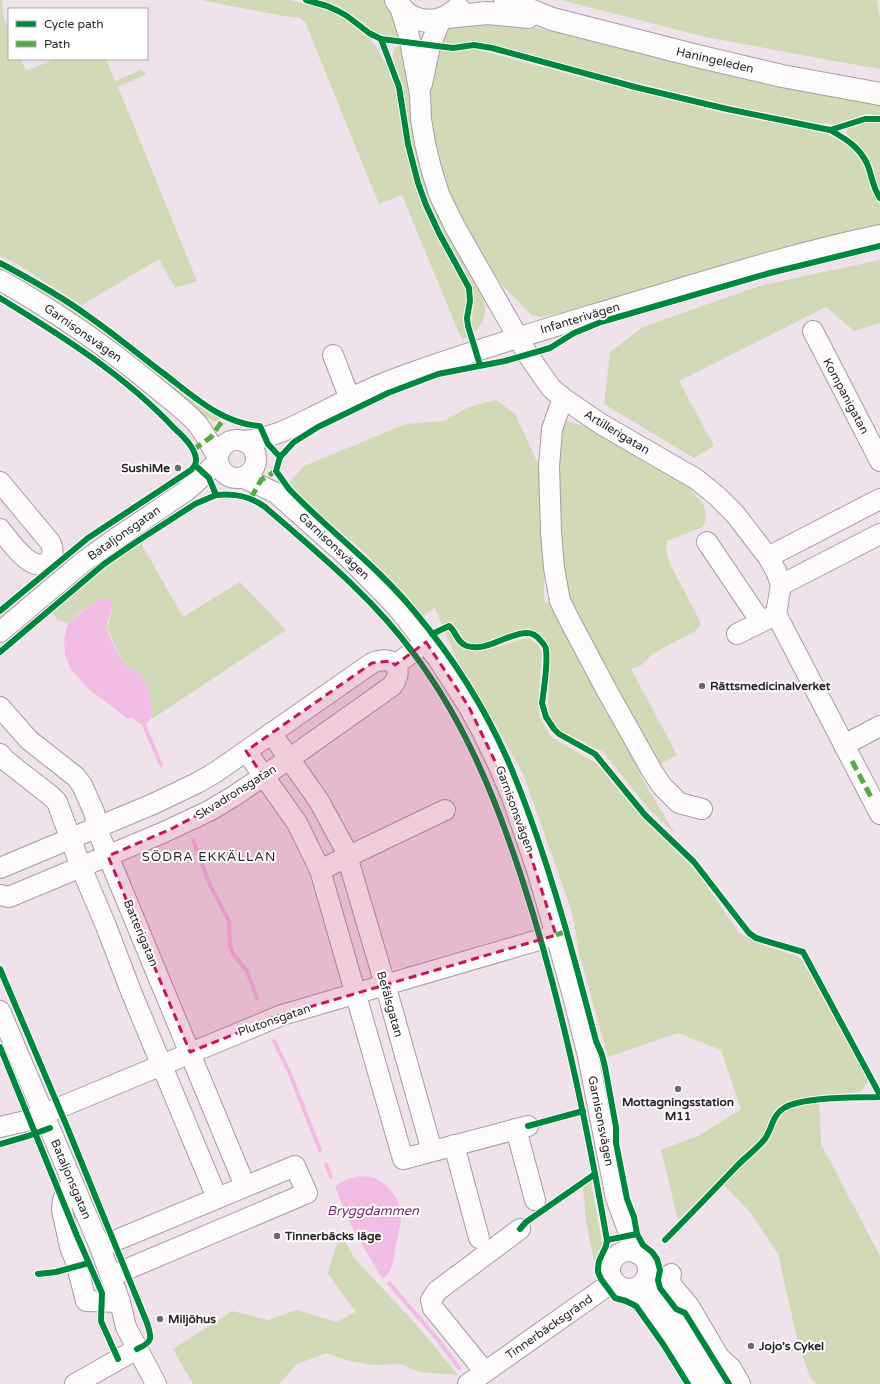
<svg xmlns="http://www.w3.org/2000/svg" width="880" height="1384" font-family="'Varela Round',sans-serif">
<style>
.green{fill:#d2d9b6}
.water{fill:#f2bce5}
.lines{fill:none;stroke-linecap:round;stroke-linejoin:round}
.stream{stroke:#f2bce5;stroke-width:4}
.minor-casing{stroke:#a89da5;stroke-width:22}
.major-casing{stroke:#a89da5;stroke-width:24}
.minor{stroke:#fdfbfc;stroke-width:20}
.major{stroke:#fdfbfc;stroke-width:22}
.quiet{stroke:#54aa44;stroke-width:5;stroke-dasharray:10 5;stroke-linecap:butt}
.cycleway-casing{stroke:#fff;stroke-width:8}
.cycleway{stroke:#00873e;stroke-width:6}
.marked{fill:#c2185b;fill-opacity:0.2;stroke:#c2185b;stroke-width:3;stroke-dasharray:8 5;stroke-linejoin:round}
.poi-dot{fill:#72676f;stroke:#fff;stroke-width:1.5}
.labels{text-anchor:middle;stroke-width:4;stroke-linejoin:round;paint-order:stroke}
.street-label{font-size:12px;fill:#2e252c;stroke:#fff}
.poi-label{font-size:12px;font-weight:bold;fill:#2e252c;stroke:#fff;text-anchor:start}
.neighbourhood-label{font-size:13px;letter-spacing:1px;fill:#2e252c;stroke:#fff}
.water-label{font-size:13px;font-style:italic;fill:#772668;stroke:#fff}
</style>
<rect width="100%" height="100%" fill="#efe2eb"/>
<!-- green -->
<g class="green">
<path d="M0,0H3C0,18 7,20 9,33C10,42 9,51 9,59H21L26,71L55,59H106L115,81L141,70L147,74L118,87L197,281L175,288L159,259L82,305L15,263L0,256Z"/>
<polygon points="201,0 290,0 314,5 328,9 343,17 357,28 374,44 390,71 396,85 404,141 416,188 431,225 465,288 467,294 465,328 467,337 463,340 458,331 402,195 379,204 305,22 300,18 278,15"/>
<path d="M320,0H385L389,5L403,39C392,38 381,36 370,30C352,19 342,5 320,0Z"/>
<polygon points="561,0 877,0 880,18 880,69 840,62 706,37"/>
<polygon points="464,20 512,24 547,30 700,69 812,93 880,105 880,115 867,114 835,124 816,123 729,105 599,73 491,44 476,42 453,45 438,44 446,29"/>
<path d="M399,46H405L410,89L485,306C485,318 482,325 473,333C469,318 477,303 472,288C468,276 460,264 454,253C444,235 435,217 427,198C418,175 411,150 408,125C406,112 405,99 402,86C400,75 384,52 399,46Z"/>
<polygon points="475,49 617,87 719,112 824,133 834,137 849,146 860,158 864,165 873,192 880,204 880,225 863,227 864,233 582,309 541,317 531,315 490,272 471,243 443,183 430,131 429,80 436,51 453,51"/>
<polygon points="870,122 880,123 880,191 873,166 867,155 856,142 847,135 846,129 858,124"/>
<polygon points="880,260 880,323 854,331 826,307 679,381 714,446 694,458 604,404 610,352 643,327 759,286"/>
<polygon points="0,265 49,294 83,317 132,352 193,402 218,418 216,422 198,412 0,272"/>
<path d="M496,400L515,414L541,470L545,508L544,603L554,600L647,771L640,775L675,834L649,809L603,752L562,731L555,725L550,715L548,707L550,647L544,638L536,631L471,651C491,652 509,641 529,638L537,644L542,652L538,703L539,716L551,737L596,763L643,819L698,873L739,933L761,945L800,957L869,1080L861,1092L819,1096L821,1144L880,1256V1384H816L810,1377L799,1347L778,1254L750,1212L719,1180L678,1220L661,1150L700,1135L741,1109L721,1050L678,1033L608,1057L579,953L572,912L523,774L483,702L457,660L435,608L423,616L366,554L304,500L289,483L304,466L406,424L444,421L469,407Z"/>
<path d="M565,420L587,427L688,486L704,506L706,519L703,527L667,541L666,551L670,564L701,623L697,630L654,653L640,666L631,669L677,755L655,767L568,603C558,548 559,490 557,434Z"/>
<polygon points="141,543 183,617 240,582 286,630 152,719 151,717 151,704 139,675 122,660 107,629 113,606 82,610 68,623 58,620 52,613 95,576"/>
<polygon points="591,1181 602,1243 602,1247 594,1261 586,1222 583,1187"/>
<path d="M341,1235L355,1259L414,1322L458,1375L420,1372L400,1364L374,1365L349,1361L326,1353L297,1364L279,1384H193L173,1349L232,1311L268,1320L297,1310L336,1322L356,1312L328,1274C330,1260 336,1248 341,1235Z"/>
</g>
<!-- water -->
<g class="water">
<path d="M109,599L113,606C111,612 106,623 107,630C109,636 118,655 122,660C127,666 134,670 139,675C149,685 152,697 151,712C151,719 149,724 142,725L132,718H127L90,690L71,670L65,654L64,639L68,623L96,600Z"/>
<path d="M360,1176C364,1177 368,1176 372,1177C386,1182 399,1197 401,1212C402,1223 398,1234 396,1245C394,1257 393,1273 382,1279L346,1216L335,1186L348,1179Z"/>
</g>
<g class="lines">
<!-- stream -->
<g class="stream">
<polyline points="144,725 161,765"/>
<polyline points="193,840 210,885 229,921 230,945 233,954 247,971 257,998"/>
<polyline points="274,1041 290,1074 320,1150"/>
<polyline points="326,1164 331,1177"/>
<polyline points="389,1283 439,1341 459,1368"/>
</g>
<defs>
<g id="minor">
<polyline points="400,7 409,36 420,94 421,119 425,143 431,168 439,194 454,225 528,355 551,388 563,398 601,424 696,479 717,496 735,514 768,557 776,571 781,585 776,614 880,814"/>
<polyline points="422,84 430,46 441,19"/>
<path d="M0,280C57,312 110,349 160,391C171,400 192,416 199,426C206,436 212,447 218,458"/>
<polyline points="813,331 880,461"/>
<polyline points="333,355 350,399"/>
<polyline points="563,398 552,429 549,466 551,532 554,568 560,601 570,621 606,689 652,771 662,786 679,803 702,809"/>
<circle cx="237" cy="459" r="19"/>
<path d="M243,441C276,438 296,425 325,411C352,397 382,383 411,373C486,346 563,324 639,301C719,277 799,252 880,235"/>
<polyline points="244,478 276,493 349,558 396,606 439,660 469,707 482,731 499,766 512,797 537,870 556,935 573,996 588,1056 616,1198 633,1244 638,1254"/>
<path d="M0,482L50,542C53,548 54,554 50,560C34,578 9,540 0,529"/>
<polyline points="707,542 761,622"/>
<polyline points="768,557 880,499"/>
<polyline points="781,585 880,534"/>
<polyline points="0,632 83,562 118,537 186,491 218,462"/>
<polyline points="737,634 773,616"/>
<polyline points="395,665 426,642"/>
<polyline points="0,707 29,740 76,777 82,785 94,812 99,834 245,1186"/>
<polyline points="271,733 319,801 345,849 389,998 432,1151"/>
<polyline points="844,745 880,726"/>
<polyline points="246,751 297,823 320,870 403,1159 528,1126"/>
<polyline points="0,754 5,760 51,796 57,802 81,867 106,926 132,994 217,1198"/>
<path d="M0,868L153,804L197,783L216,772L372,663C392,654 406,668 392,686L289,759L234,796L209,811L162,833L9,897L0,895"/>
<polyline points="320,870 445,810"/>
<polyline points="0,1011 100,1247 120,1302 126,1327 156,1384"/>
<polyline points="0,1127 30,1120 44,1114 282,1015 556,935"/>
<polyline points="516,1129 535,1200"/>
<polyline points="454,1145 479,1238"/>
<polyline points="72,1181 63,1200 62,1210 70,1247 76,1262 86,1301 120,1302"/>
<polyline points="100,1247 295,1166 307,1193 111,1276"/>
<circle cx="629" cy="1270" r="19"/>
<polyline points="671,1274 670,1276 671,1285 689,1306 719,1357 731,1368 740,1384"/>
<polyline points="646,1279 652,1289 678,1327 713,1384"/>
<path d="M630,1290C657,1316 677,1352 696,1384"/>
<polyline points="485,1372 433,1308 431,1300 437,1291 520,1229"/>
<polyline points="75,1384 137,1349"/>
<polyline points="468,1384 614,1281"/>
</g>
<g id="major">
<path d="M396,0C409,25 439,27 458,8"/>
<polyline points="505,0 552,19 697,56 782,76 880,94"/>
<polyline points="447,17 487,13 528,17"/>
</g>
</defs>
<!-- minor casing -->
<use href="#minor" class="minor-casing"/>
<!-- major casing -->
<use href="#major" class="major-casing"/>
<!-- minor -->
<use href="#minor" class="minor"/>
<!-- major -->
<use href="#major" class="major"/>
<!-- quiet -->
<g class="quiet">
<polyline points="193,450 211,437 225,417"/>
<polyline points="251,498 261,480 276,471"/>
<polyline points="852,761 871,797"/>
<polyline points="556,935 567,931"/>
<polyline points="242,1030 285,1014"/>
</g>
<defs>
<g id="cycleway">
<polyline points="306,0 327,6 338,11 347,16 369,33 381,39 453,48 474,45 492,48 635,87 727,109 830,130 865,119 880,119"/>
<polyline points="381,39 399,87 408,144 418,183 426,205 439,233 469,288 470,301 467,318 468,326 480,365"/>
<path d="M830,130C846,139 861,148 868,166C872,177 873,188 880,198"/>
<path d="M0,263C30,279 61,296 88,316C114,334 138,354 163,373C192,395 222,424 260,426L268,444L280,457L276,471L289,489C329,531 377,566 414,611C456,661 492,719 516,780C550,865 573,953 596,1041L602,1055L605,1067L616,1127V1143L627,1199L634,1217L637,1234"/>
<path d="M0,298C62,336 126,376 175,429C183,436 195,448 196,459C196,461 196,463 195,465L209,478L216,495C235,493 250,496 265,507C318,553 373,598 414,654C465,722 497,801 523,882C561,999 586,1120 607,1240L606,1246L599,1261L598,1268V1272L601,1279L615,1298L626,1301L636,1306L663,1344L688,1384"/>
<polyline points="280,457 294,442 318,427 388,393 438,374 505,361 550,348 574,333 601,322 770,273 880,246"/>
<polyline points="0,611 88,538 191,470 195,465"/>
<path d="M432,634L449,626C456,631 457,643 467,646C488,652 507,633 527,633C532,633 537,636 540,640C543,643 546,647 546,650C548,664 544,689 542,703L546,717L554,729L559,734L595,754L645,815L694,862L749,933L756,938L803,952L880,1095"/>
<polyline points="0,652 104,564 136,542 195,504 216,495"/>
<path d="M0,969L65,1122L147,1323C152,1338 153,1342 137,1349"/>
<polyline points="0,1047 77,1236 102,1293 101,1321 118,1359"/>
<polyline points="528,1126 583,1111"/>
<polyline points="0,1144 28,1136 50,1128"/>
<polyline points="520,1229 526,1222 595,1174"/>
<polyline points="607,1240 637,1234 643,1245 652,1252 657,1259 660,1270 658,1280 660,1288 676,1309 685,1313 729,1384"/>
<path d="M665,1240C689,1216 712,1192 735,1168C744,1158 755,1151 764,1140C772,1130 772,1115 784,1108C804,1096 856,1098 880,1097"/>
<polyline points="38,1274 56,1272 89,1263"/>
</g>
</defs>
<!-- cycleway casing -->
<use href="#cycleway" class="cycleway-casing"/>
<!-- cycleway -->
<use href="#cycleway" class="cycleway"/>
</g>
<!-- marked area -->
<path class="marked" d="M426,642L469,707L512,797L556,935L282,1015L190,1052L108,856L171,829L234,796L263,776L246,751L372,663L391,661L395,665Z"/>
<!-- markers -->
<g class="poi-dot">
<circle cx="178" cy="468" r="4"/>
<circle cx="702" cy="686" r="4"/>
<circle cx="678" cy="1089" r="4"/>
<circle cx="277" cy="1236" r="4"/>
<circle cx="160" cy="1319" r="4"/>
<circle cx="751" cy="1346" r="4"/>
</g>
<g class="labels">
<!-- street labels -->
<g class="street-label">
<text transform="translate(715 60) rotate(13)" y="4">Haningeleden</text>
<text transform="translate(580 318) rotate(-17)" y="4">Infanterivägen</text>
<text transform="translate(83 333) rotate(35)" y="4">Garnisonsvägen</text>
<text transform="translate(846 396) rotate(62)" y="4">Kompanigatan</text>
<text transform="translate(617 432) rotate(31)" y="4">Artillerigatan</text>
<text transform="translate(124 533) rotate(-35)" y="4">Bataljonsgatan</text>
<text transform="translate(334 546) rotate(43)" y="4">Garnisonsvägen</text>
<text transform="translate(236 792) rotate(-32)" y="4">Skvadronsgatan</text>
<text transform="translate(515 809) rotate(70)" y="4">Garnisonsvägen</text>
<text transform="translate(141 933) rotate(67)" y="4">Batterigatan</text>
<text transform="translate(390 1004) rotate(74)" y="4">Befälsgatan</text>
<text transform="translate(274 1020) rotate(-19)" y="4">Plutonsgatan</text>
<text transform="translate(601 1121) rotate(79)" y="4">Garnisonsvägen</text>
<text transform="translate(71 1179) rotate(67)" y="4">Bataljonsgatan</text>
<text transform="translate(549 1327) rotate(-35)" y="4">Tinnerbäcksgränd</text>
</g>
<!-- poi labels -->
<g class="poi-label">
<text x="170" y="472" text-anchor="end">SushiMe</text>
<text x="710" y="690">Rättsmedicinalverket</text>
<text x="678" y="1106" text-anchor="middle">Mottagningsstation<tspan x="678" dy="14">M11</tspan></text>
<text x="285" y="1240">Tinnerbäcks läge</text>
<text x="168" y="1323">Miljöhus</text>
<text x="759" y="1350">Jojo’s Cykel</text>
</g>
<!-- neighbourhood labels -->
<g class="neighbourhood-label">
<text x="209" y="861">SÖDRA EKKÄLLAN</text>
</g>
<!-- water labels -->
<g class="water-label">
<text x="373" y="1215">Bryggdammen</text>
</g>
</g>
<!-- legend -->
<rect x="8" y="8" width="140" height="52" fill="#ffffff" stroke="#aba8ab"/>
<rect x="16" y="21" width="20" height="6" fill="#00873e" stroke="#aba8ab"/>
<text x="44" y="28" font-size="12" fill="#2e252c">Cycle path</text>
<rect x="16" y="41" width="20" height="6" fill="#54aa44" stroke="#aba8ab"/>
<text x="44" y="48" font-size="12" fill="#2e252c">Path</text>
</svg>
